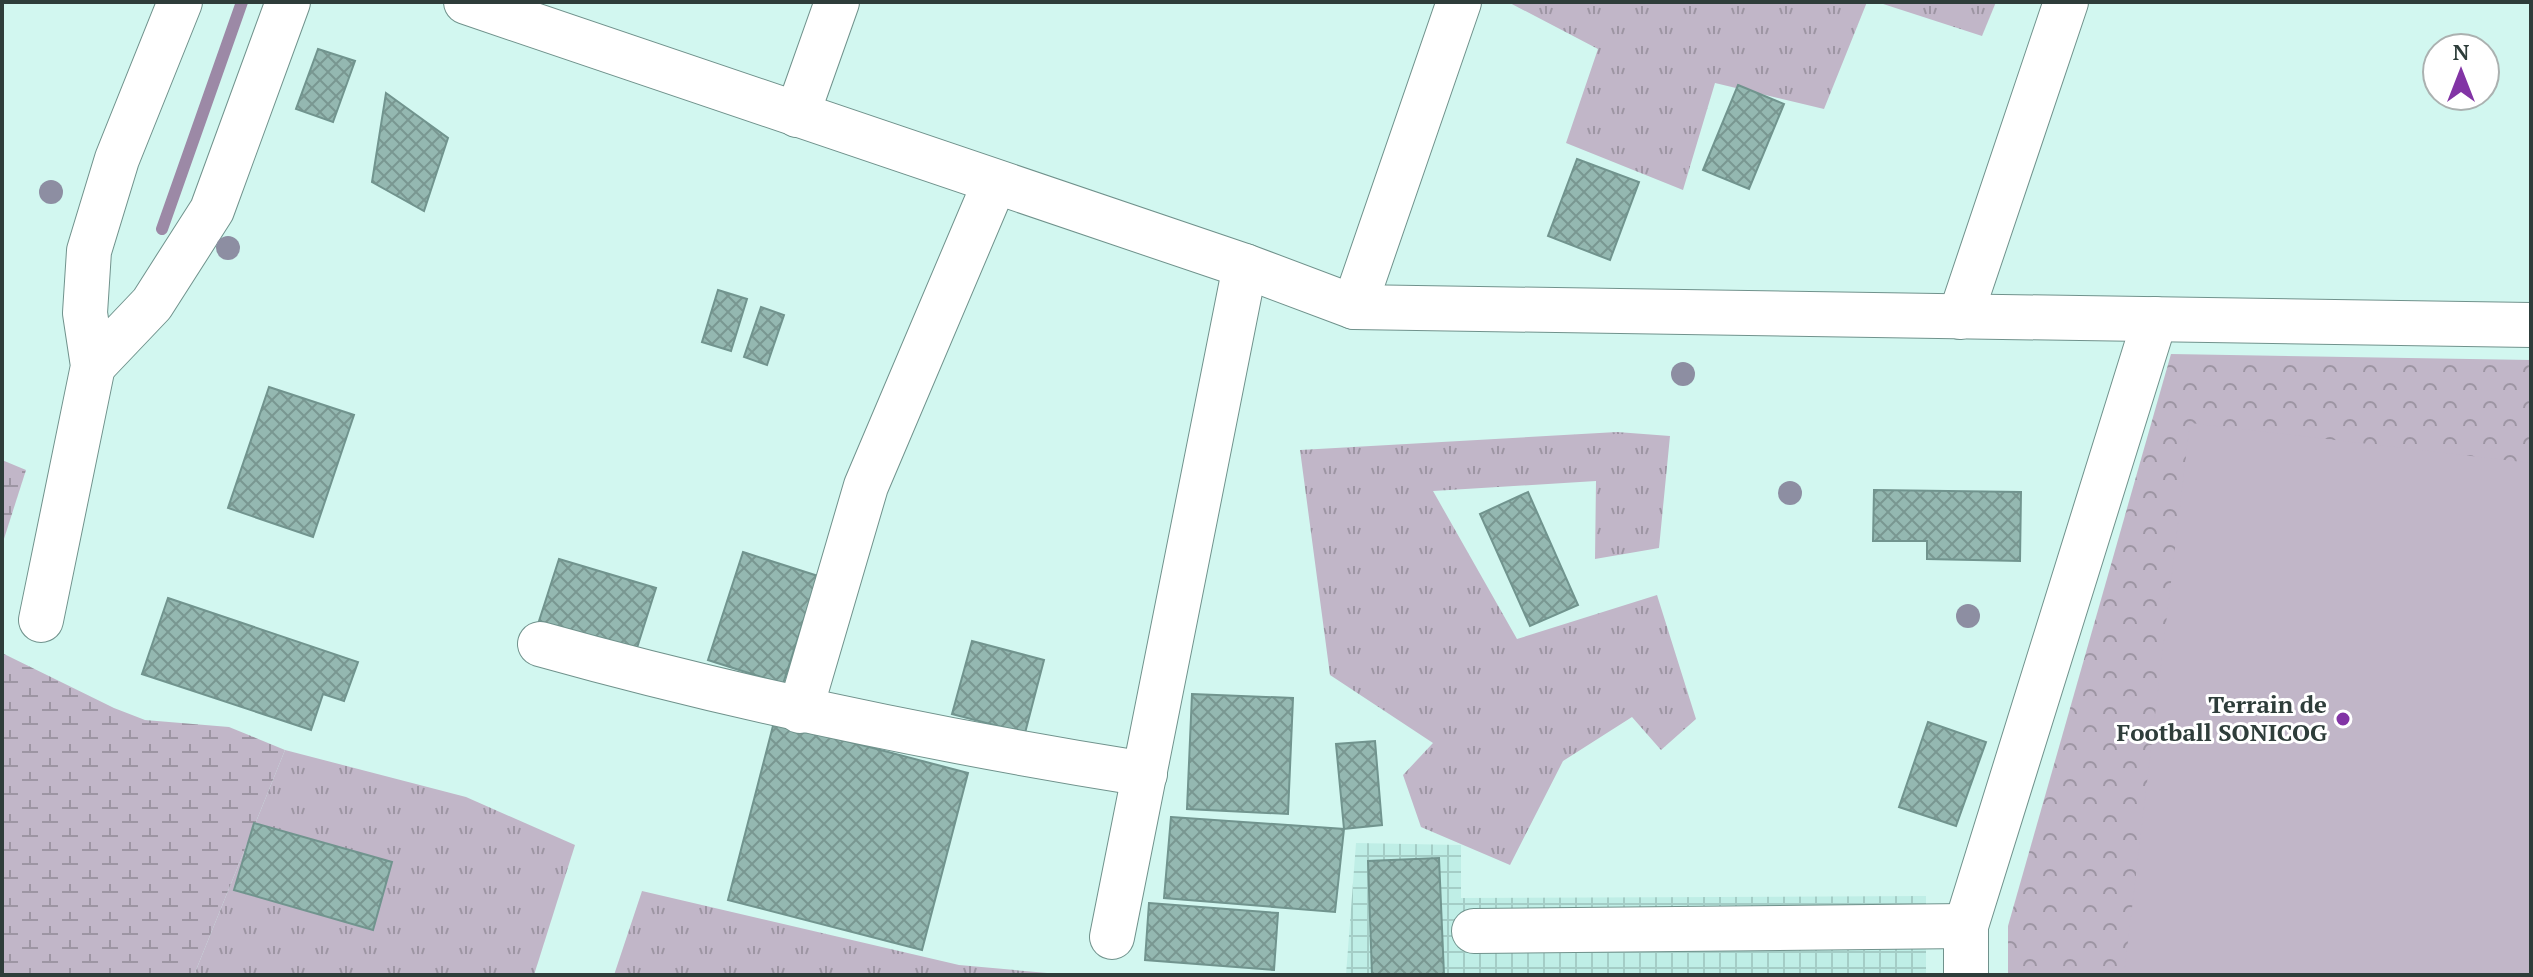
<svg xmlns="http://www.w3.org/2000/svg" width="2533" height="977" font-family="'PT Serif',serif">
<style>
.industrial{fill:url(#industrial-grid)}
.grass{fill:url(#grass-tufts)}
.wetland{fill:url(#wetland-marsh)}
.park{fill:url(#park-crowns)}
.pitch{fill:#c1b6c8}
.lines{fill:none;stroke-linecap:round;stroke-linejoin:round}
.stream{stroke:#9c89a6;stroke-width:12}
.building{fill:url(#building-cross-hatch);stroke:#71948e;stroke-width:2}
.minor-casing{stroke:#70928c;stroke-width:46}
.minor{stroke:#fff;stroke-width:44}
.tree{fill:#8d8ea2}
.poi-dot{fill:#8234a5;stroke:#fff;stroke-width:3}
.labels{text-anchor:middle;stroke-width:6;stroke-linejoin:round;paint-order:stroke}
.poi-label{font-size:24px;font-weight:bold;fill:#2e3d3a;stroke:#fff;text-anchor:end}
</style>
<defs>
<pattern id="industrial-grid" width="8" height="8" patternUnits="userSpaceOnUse" patternTransform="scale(2)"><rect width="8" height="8" fill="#bfeee6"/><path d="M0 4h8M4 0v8" fill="none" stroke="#a4cdc6"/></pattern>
<pattern id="grass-tufts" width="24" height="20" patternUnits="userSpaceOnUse" patternTransform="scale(2)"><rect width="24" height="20" fill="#c1b6c8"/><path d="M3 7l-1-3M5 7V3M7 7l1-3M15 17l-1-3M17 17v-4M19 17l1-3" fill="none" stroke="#9d95a3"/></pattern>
<pattern id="wetland-marsh" width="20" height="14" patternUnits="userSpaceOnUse" patternTransform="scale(2)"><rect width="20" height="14" fill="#c1b6c8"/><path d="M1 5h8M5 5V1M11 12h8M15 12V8" fill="none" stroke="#9d95a3"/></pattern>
<pattern id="park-crowns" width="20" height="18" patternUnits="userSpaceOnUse" patternTransform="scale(2)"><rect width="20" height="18" fill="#c1b6c8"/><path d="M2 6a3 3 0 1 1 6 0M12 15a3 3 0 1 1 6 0" fill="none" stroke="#9d95a3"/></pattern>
<pattern id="building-cross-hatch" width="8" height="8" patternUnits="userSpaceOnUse" patternTransform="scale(2)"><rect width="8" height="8" fill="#94b8b1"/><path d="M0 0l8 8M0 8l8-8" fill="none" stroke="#799791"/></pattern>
</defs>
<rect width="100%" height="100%" fill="#d2f7f0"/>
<!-- industrial -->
<polygon class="industrial" points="1356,843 1461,845 1461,898 1926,896 1926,975 1346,975"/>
<!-- grass -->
<g class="grass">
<polygon points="1508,2 1867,2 1824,109 1715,83 1683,190 1566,143 1598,49"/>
<polygon points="1877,2 1996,2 1982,36"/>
<polygon points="1617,432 1670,436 1659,548 1595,559 1596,481 1433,491 1517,639 1657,595 1696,719 1661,750 1632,717 1563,761 1510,865 1421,827 1403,775 1433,743 1330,675 1300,450"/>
<polygon points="285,750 466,797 575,845 534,975 194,975"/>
<polygon points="642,891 959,965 1070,975 614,975"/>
</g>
<!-- wetland -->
<g class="wetland">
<polygon points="2,460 26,470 2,545"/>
<polygon points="2,653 114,708 145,720 229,727 285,750 194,975 2,975"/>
</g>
<!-- park -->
<polygon class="park" points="2171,354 2531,360 2531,975 2008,975 2008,926"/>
<!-- pitch -->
<polygon class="pitch" points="2190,423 2531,463 2531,975 2124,975"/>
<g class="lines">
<!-- stream -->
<polyline class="stream" points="162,229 242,2"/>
</g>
<!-- building -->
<g class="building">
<polygon points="318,49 355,61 333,122 296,109"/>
<polygon points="1738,85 1784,104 1749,189 1703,170"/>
<polygon points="386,93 448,138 424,211 372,182"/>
<polygon points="1577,159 1639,182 1610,260 1548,236"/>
<polygon points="718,290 747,299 731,351 702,342"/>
<polygon points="761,307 784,315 767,365 744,357"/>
<polygon points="269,387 354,415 313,537 228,508"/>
<polygon points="1874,490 2021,492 2020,561 1927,559 1927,541 1873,541"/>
<polygon points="1528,492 1578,605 1530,626 1480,514"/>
<polygon points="743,552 818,576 783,684 708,660"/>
<polygon points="559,559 656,588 636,651 539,621"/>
<polygon points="168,598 358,662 344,701 323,694 311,730 142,674"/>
<polygon points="972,641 1044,660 1025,733 952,714"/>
<polygon points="1192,694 1293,698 1288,814 1187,809"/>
<polygon points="774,722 968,773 922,950 728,900"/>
<polygon points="1928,722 1986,742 1956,826 1899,807"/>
<polygon points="1375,741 1382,825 1344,829 1336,744"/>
<polygon points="1171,817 1344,829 1335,912 1164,898"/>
<polygon points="254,823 392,862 373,930 234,890"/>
<polygon points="1439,858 1444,975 1372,975 1368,861"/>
<polygon points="1149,903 1278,913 1274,970 1145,960"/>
</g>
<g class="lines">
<defs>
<g id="minor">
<polyline points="466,2 1245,266 1354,307 2531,325"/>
<polyline points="797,115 837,2"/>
<polyline points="1354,307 1459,2"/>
<polyline points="1960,317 2066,2"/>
<polyline points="93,366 152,304 212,210 288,2"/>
<polyline points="41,620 93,366 85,313 89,251 117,159 180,2"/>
<path d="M540,644C740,700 939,741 1145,774"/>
<polyline points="800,711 866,486 995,182"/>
<polyline points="1474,931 1966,926"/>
<polyline points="1112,937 1245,266"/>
<polyline points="1966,975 1966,926 2155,319"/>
</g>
</defs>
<!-- minor casing -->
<use href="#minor" class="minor-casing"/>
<!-- minor -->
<use href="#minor" class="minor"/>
</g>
<!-- trees -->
<g class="tree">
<circle cx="51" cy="192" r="12"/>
<circle cx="228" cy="248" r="12"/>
<circle cx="1683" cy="374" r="12"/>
<circle cx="1790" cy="493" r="12"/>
<circle cx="1968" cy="616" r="12"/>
</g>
<!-- markers -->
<circle class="poi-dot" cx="2343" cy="719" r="8"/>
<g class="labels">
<!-- poi labels -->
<g class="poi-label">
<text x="2327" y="713">Terrain de<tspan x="2327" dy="28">Football SONICOG</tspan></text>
</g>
</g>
<!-- border -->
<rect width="2533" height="977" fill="none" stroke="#2e3d3a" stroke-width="8"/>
<!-- north arrow -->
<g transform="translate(2461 72)"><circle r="38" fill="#ffffff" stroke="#abb1b0" stroke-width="2"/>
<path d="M0-6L14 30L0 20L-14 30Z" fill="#8234a5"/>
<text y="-12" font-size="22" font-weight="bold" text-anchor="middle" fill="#2e3d3a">N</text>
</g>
</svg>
